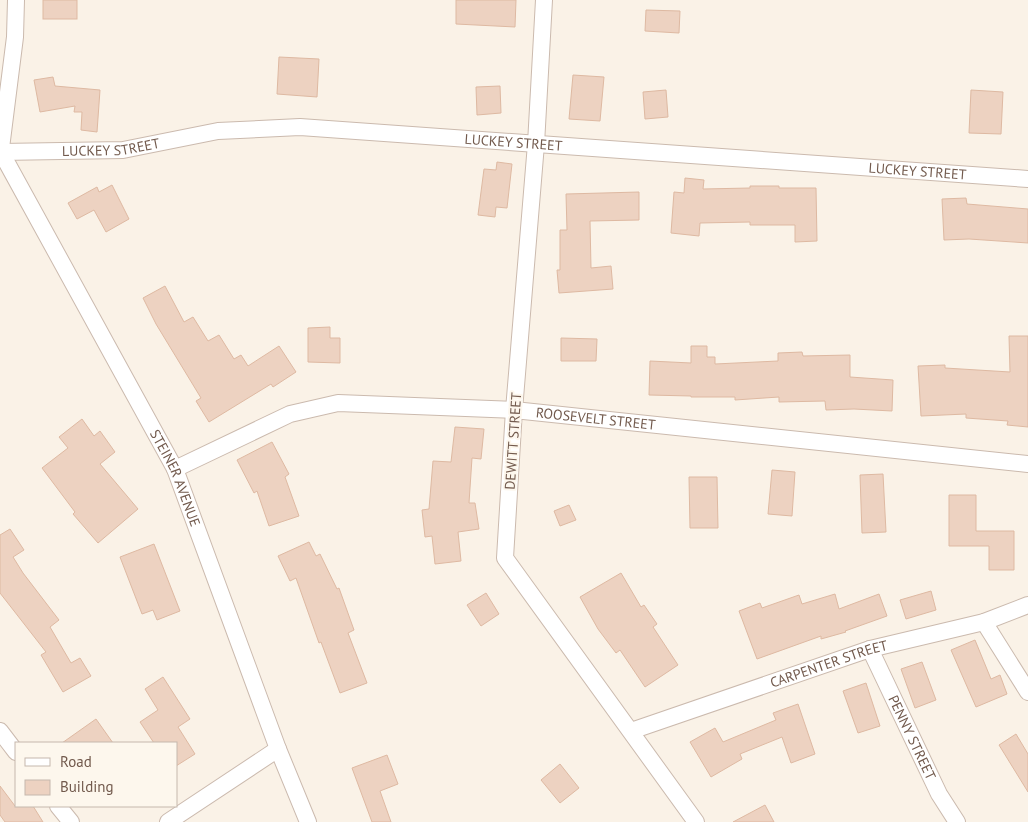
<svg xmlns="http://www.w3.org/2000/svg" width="1028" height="822" font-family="'PT Sans',sans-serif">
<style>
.building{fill:#edd2c1;stroke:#deb9a2}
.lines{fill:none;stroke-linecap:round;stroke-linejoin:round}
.street-casing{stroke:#cbbaae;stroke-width:18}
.street{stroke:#fff;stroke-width:16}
.labels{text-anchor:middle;stroke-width:4;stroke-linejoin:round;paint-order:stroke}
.street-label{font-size:14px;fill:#725a4d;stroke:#fdf7ed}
</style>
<rect width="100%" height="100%" fill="#faf2e7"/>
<!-- building -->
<g class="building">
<rect x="43" y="0" width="34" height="19"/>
<polygon points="456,0 516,0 515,27 456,24"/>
<polygon points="646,10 680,11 679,33 645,31"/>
<polygon points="279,57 319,59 317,97 277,94"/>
<polygon points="573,75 604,77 600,121 569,119"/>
<polygon points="53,77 55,86 100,90 97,132 81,130 82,112 74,112 75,106 40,112 34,80"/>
<polygon points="500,86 501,113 477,115 476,87"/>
<polygon points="666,90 668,117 645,119 643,92"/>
<polygon points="971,90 1003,92 1001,134 969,133"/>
<polygon points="497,162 512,164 507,208 496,207 495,217 478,215 484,169 496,170"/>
<polygon points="685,178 704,180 703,189 750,188 750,186 779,186 779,188 816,188 817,241 795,242 795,225 750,225 750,222 700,223 699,236 671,233 674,192 684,193"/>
<polygon points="112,185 129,219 106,232 94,210 77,219 68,203 97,187 99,192"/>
<polygon points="639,192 639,220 590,221 591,268 611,266 613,289 559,293 557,270 560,270 560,230 567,230 566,194"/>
<polygon points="966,198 967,204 1028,209 1028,243 969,239 944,240 942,199"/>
<polygon points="165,286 184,322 193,317 208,341 219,335 234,359 241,355 248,366 279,346 296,372 273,387 271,384 209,422 196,401 201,398 156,324 143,298"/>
<polygon points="330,327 330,338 340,338 340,363 308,362 308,328"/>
<polygon points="1009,336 1028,336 1028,427 1007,425 1008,421 966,418 966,414 921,416 918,366 945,365 945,368 1010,372"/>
<polygon points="561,338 597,339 596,361 561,361"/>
<polygon points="691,346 707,346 707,357 715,357 715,364 778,361 778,353 802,352 803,356 850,355 850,377 893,380 892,411 854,409 826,410 825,401 779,402 779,397 735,400 735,397 691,397 691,396 649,395 650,361 691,363"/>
<polygon points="82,419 94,436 100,431 115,452 100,464 138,509 98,543 73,514 75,512 42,468 68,448 59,437"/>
<polygon points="455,427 484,429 481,459 472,458 469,503 475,503 479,529 458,532 461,561 435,564 432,536 425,537 422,510 429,509 433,461 451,462"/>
<polygon points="272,442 289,474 285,477 299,516 269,526 257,491 254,493 237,460"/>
<polygon points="772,470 795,472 792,516 768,514"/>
<polygon points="883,474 886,532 862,533 860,475"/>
<polygon points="689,477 717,477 718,528 690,528"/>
<polygon points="949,495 976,495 976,531 1014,531 1014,570 989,570 989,546 949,546"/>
<polygon points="569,505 576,520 560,526 554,511"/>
<polygon points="10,529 24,550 13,557 23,573 59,620 50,627 71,663 80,658 91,676 63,692 41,655 46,652 0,593 0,535"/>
<polygon points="309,542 316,556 320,554 337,589 339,588 354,630 348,633 367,683 340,693 321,642 319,643 296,578 290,581 278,556"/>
<polygon points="154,544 180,611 157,620 153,610 142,614 120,557"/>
<polygon points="621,573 641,607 644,605 657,624 653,627 678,665 645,687 620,650 616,653 598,629 580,597"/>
<polygon points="931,591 936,610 906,619 900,600"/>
<polygon points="486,593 499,614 481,626 467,605"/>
<polygon points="835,594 839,609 879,594 887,616 845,631 846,632 821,639 821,636 757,659 739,611 760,603 762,608 799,595 802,604"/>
<polygon points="975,640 991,679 1000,675 1007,694 976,707 951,650"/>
<polygon points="922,662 936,700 915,708 901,669"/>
<polygon points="163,677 190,719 178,727 195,754 176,766 176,743 154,743 140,722 158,710 145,689"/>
<polygon points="866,683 880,726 858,733 843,691"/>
<polygon points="798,704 815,754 791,763 782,737 740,754 742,759 711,777 690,742 715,728 723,742 776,720 773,713"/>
<polygon points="96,719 113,743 62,743"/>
<polygon points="1016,734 1028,754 1028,792 999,745"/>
<polygon points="387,755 398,784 380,791 391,822 372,822 352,768"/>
<polygon points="560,764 579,788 560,803 541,780"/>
<polygon points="0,786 15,806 33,806 43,822 5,822 0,815"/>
<polygon points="765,805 774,822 733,822"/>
</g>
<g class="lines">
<defs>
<g id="street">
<polyline points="544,0 536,144 514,410 505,558 696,822"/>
<path id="s1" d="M0,152L123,150L218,131L300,127L1028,179"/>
<path id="s2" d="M1,152L175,469L278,749L308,822"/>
<polyline points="0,156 15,37 16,0"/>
<path id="s3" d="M175,469L290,414L338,403L514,410L1028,464"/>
<polyline points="984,622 1028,692"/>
<path id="s4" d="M870,649L939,794L957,822"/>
<polyline points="0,731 16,752"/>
<path id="s5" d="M631,731L870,649L984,622L1028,605"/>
<polyline points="58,806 71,822"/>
<polyline points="168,822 278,749"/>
</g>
</defs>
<!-- street casing -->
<use href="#street" class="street-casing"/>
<!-- street -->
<use href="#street" class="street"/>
</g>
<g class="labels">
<!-- street labels -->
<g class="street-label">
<text dy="5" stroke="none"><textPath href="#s1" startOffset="516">LUCKEY STREET</textPath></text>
<text dy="5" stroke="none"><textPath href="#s1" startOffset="111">LUCKEY STREET</textPath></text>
<text dy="5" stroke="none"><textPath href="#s1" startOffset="921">LUCKEY STREET</textPath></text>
<text dy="5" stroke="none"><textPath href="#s3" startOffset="435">ROOSEVELT STREET</textPath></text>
<text transform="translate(513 441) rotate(-86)" y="5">DEWITT STREET</text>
<text dy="5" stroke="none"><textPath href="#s2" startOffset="370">STEINER AVENUE</textPath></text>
<text dy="5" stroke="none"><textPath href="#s5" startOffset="209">CARPENTER STREET</textPath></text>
<text dy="5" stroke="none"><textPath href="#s4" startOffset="98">PENNY STREET</textPath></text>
</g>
</g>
<!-- legend -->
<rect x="15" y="742" width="162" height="65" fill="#fdf7ed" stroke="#c5b8ad"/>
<rect x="25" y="758" width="25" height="8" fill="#ffffff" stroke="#c5b8ad"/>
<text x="60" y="767" font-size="15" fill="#725a4d">Road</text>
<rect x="25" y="780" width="25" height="15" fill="#edd2c1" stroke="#c5b8ad"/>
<text x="60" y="792" font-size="15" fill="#725a4d">Building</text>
</svg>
